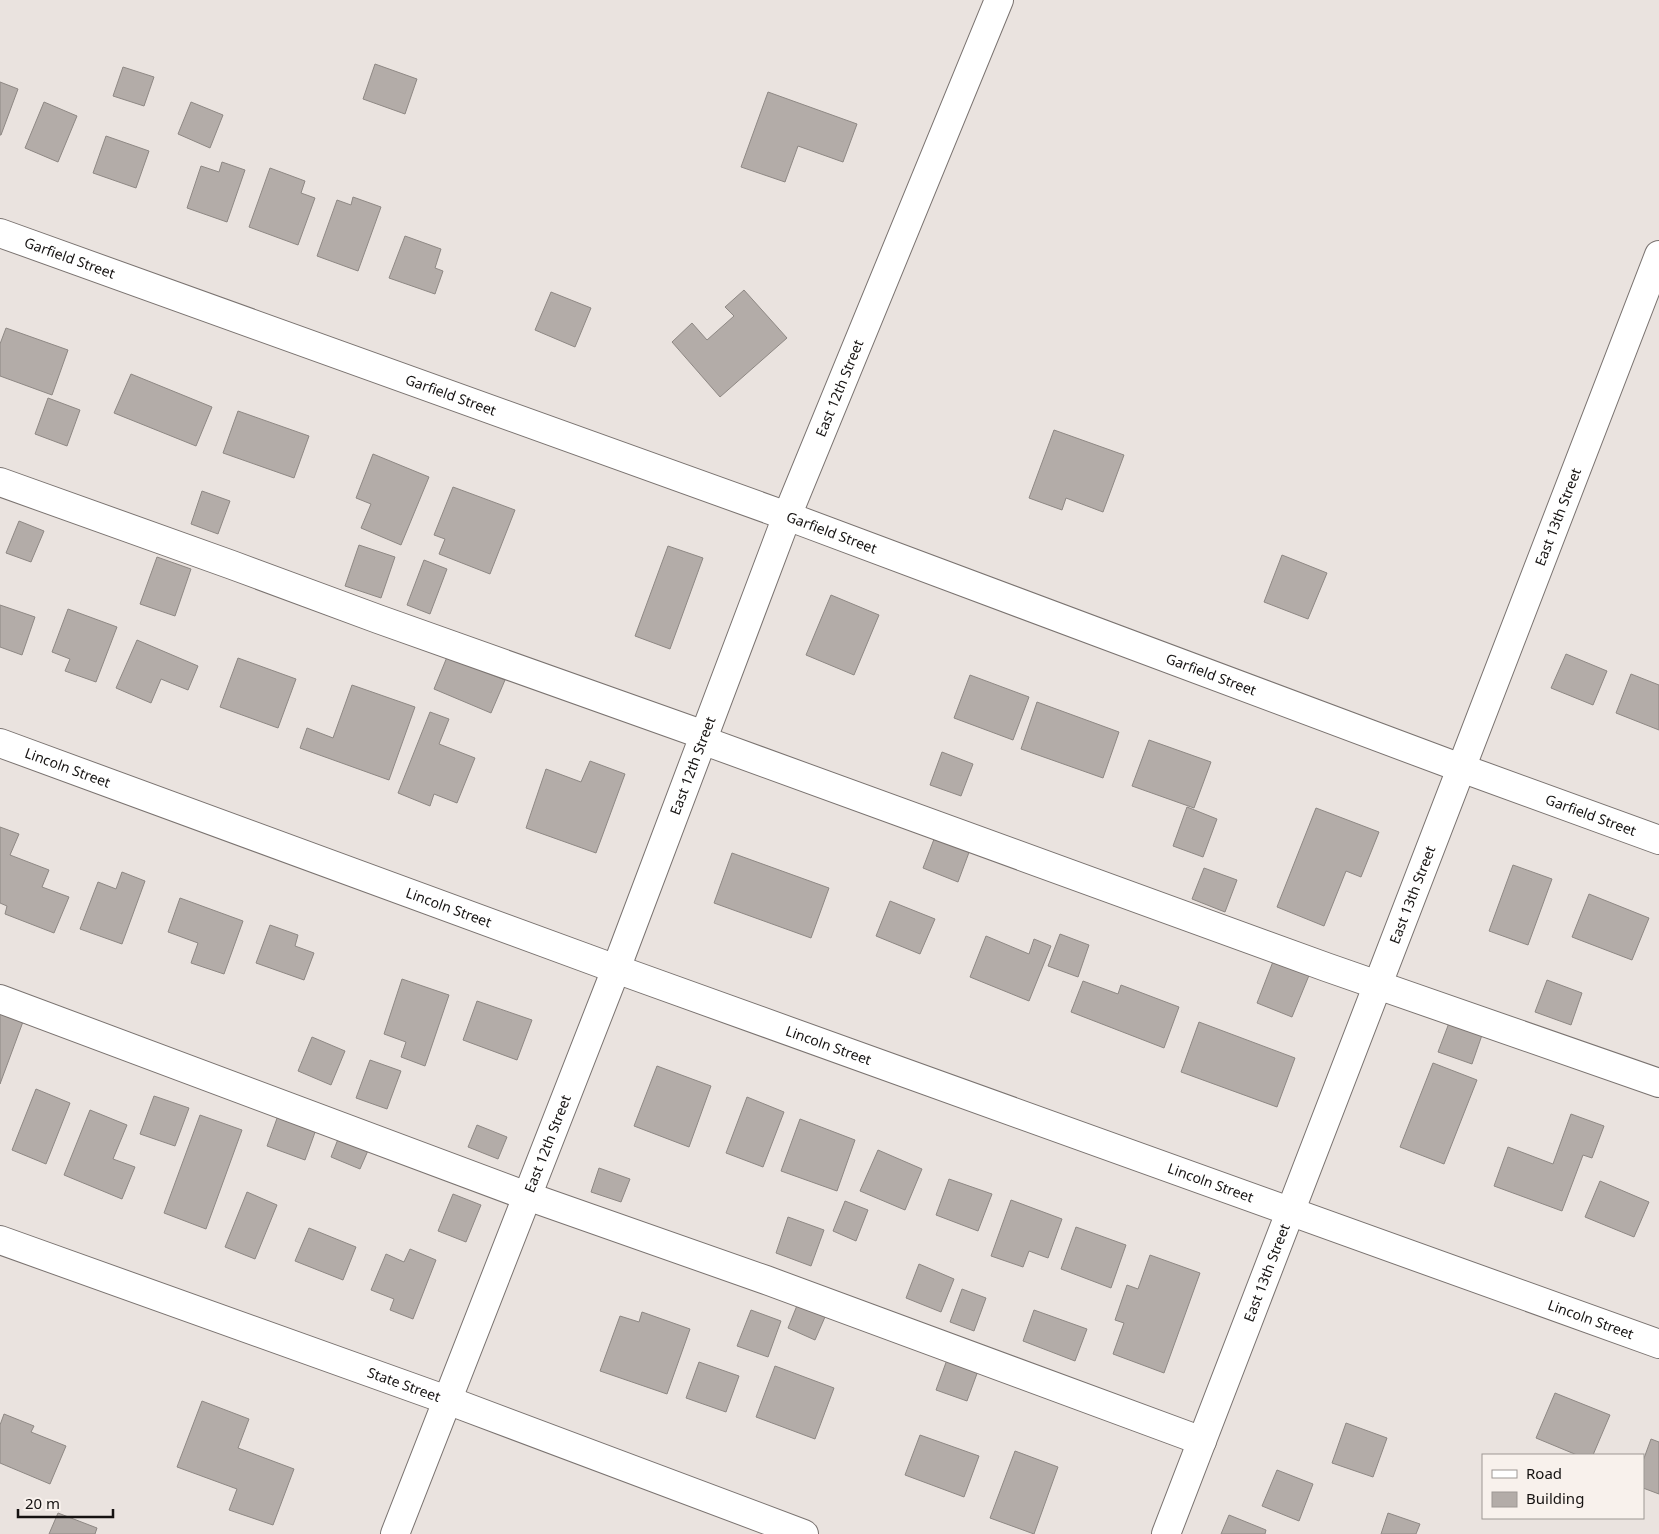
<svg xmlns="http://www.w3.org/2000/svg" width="1659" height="1534" font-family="'Noto Sans',sans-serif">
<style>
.building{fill:#b3aca8;stroke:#8e8884}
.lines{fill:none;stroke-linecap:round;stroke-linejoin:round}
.minor-casing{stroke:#7a7370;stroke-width:30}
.minor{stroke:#fff;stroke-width:28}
.labels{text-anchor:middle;stroke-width:4;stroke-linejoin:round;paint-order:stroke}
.street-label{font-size:14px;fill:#151211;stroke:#f8f1ec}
</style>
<rect width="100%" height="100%" fill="#eae3df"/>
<!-- building -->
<g class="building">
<polygon points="375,64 417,79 405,114 363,99"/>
<polygon points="123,67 154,77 144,106 113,96"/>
<polygon points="0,82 18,89 1,135 0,135"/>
<polygon points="768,92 857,124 843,162 798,146 785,182 741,167"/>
<polygon points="44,102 77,116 58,162 25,148"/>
<polygon points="191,102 223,115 210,148 178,134"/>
<polygon points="106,136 149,151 136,188 93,173"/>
<polygon points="222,162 245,170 227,222 187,208 201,166 219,172"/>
<polygon points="270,168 305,181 301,193 315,198 298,245 249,227"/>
<polygon points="353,197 381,207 358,271 317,256 337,200 351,205"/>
<polygon points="405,236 441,249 435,268 443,271 435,294 389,278"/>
<polygon points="744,290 787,338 720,397 672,342 692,323 707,340 734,316 725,307"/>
<polygon points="551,292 591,308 575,347 535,330"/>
<polygon points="6,328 68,350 52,395 0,376 0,344"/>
<polygon points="131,374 212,407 196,446 114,413"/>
<polygon points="48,398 80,410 67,446 35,434"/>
<polygon points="238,411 309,436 294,478 223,453"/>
<polygon points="1054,430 1124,455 1103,512 1066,498 1062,510 1029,498"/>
<polygon points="373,454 429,477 401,545 361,528 371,504 356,498"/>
<polygon points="453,487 515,510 490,574 439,554 445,539 434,535"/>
<polygon points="202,491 230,501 218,534 191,524"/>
<polygon points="19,521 44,531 31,562 6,553"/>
<polygon points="359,545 395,557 381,598 345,586"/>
<polygon points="668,546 703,558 670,649 635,636"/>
<polygon points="1282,555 1327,573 1308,619 1264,602"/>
<polygon points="157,557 191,569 175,616 140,604"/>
<polygon points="424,560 447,569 430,614 407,605"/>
<polygon points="831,595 879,615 854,675 806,655"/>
<polygon points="0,605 35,617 22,655 0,647"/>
<polygon points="68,609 117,627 96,682 65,671 70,659 52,652"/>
<polygon points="137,640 198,666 188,690 161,679 151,703 116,688"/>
<polygon points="1566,654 1607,671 1593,705 1551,688"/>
<polygon points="447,657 505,680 491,713 434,689"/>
<polygon points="238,658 296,679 278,728 220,707"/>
<polygon points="1631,674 1659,685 1659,730 1616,713"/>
<polygon points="970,675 1029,697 1013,740 954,718"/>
<polygon points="352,685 415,707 389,780 300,748 307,728 333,738"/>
<polygon points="1037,702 1119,732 1103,778 1021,749"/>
<polygon points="430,712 449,719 439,744 475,758 457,803 434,794 430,806 398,793"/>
<polygon points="1149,740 1211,762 1194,808 1132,786"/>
<polygon points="942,752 973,764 961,796 930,785"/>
<polygon points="590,761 625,774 596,853 526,828 546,769 581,782"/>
<polygon points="1187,807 1217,819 1203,857 1173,846"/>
<polygon points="1316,808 1379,832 1361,877 1346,871 1324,926 1277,907"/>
<polygon points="0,827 19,834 10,855 49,870 42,887 69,897 54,933 5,914 7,906 0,903"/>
<polygon points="936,834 971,847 958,882 923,868"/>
<polygon points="732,853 829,888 811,938 714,903"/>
<polygon points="1513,865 1552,879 1528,945 1489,931"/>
<polygon points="1204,868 1237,880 1225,912 1192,899"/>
<polygon points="122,872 145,881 122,944 80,929 98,882 116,889"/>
<polygon points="1589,894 1649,918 1632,960 1572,937"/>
<polygon points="180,898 243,921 224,974 191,963 198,943 168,932"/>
<polygon points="890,901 935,919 920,954 876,936"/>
<polygon points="270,925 298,935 295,946 314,953 304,980 256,963"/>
<polygon points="1060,934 1089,945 1078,977 1048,966"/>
<polygon points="986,936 1029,954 1034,939 1051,946 1029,1001 970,977"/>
<polygon points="1274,959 1310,973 1292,1017 1257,1003"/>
<polygon points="402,979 449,995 425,1066 401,1057 406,1042 384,1034"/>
<polygon points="1547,980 1582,993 1571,1025 1535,1012"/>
<polygon points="1083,981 1118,994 1121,985 1179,1007 1164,1048 1071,1012"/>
<polygon points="477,1001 532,1020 517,1060 463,1040"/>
<polygon points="0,1011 24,1019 0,1084"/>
<polygon points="1199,1022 1295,1058 1277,1107 1181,1072"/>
<polygon points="1449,1023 1482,1035 1472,1064 1438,1052"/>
<polygon points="312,1037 345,1051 331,1085 298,1071"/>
<polygon points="370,1060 401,1071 387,1109 356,1098"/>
<polygon points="1433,1063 1477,1080 1444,1164 1400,1147"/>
<polygon points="657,1066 711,1086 689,1147 634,1126"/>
<polygon points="36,1089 70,1103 46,1164 12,1150"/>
<polygon points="154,1096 189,1108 175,1146 140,1134"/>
<polygon points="747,1097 784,1112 763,1167 726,1153"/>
<polygon points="90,1110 127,1125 113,1159 135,1167 122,1199 64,1175"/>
<polygon points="280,1110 318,1124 305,1160 267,1146"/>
<polygon points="1571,1114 1604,1126 1592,1158 1583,1155 1562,1211 1494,1186 1508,1147 1553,1164"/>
<polygon points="200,1115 242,1130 206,1229 164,1213"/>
<polygon points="800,1119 855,1140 837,1191 781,1171"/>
<polygon points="477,1125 507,1137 498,1159 468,1147"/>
<polygon points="340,1134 370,1146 360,1169 331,1157"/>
<polygon points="878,1150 922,1169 905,1210 860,1191"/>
<polygon points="599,1168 630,1179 621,1202 591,1192"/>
<polygon points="949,1179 992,1194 978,1231 936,1215"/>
<polygon points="1600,1181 1649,1202 1634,1237 1585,1217"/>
<polygon points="247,1192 277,1205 255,1259 225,1247"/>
<polygon points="453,1194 481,1205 466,1242 438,1231"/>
<polygon points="1011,1200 1062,1219 1048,1258 1029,1251 1023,1267 991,1256"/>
<polygon points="845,1201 868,1210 856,1241 833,1231"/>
<polygon points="788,1217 824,1230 811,1266 776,1253"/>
<polygon points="1076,1227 1126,1245 1111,1288 1061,1269"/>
<polygon points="309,1228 356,1247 343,1280 295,1261"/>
<polygon points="410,1249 436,1260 413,1319 390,1310 394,1299 371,1290 386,1254 404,1262"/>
<polygon points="1150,1255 1200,1273 1164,1373 1113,1354 1124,1323 1115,1320 1127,1285 1138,1289"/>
<polygon points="919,1264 954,1279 941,1312 906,1298"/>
<polygon points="962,1289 986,1298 974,1331 950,1322"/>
<polygon points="800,1298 828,1310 815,1340 788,1328"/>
<polygon points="751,1310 781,1321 768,1357 737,1346"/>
<polygon points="1034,1310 1087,1329 1075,1361 1023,1341"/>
<polygon points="642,1312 690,1329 667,1394 600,1371 620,1316 639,1322"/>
<polygon points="948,1357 979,1368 967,1401 936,1390"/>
<polygon points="699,1362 739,1376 726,1412 686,1398"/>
<polygon points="775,1366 834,1388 815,1439 756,1417"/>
<polygon points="1555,1393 1610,1415 1593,1455 1577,1455 1536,1438"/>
<polygon points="202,1401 249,1419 238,1448 294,1469 273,1525 229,1510 237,1489 177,1467"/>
<polygon points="4,1414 34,1426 31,1432 66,1446 50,1484 0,1463 0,1425"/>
<polygon points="1346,1423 1387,1438 1373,1477 1332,1463"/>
<polygon points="920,1435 979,1456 964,1497 905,1475"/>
<polygon points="1651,1439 1659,1442 1659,1494 1643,1488 1643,1461"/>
<polygon points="1015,1451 1058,1467 1034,1534 990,1518"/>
<polygon points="1277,1470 1313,1484 1299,1521 1262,1506"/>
<polygon points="58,1513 97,1528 95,1534 49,1534"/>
<polygon points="1388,1513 1420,1524 1416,1534 1381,1534"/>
<polygon points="1229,1515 1266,1530 1265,1534 1221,1534"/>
</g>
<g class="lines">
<defs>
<g id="minor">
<path id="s1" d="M0,233L787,516L1461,768L1659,840"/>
<polyline points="0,482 232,565 378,619 704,735"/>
<polyline points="702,740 1326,967 1659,1083"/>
<path id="s2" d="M0,743L616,969L1659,1344"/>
<polyline points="0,999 527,1196 766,1280 1202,1441"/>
<path id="s3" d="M0,1240L447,1400L804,1534"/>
<path id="s4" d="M395,1534L616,969L787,516L999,0"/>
<path id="s5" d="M1166,1534L1659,255"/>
</g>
</defs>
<!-- minor casing -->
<use href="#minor" class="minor-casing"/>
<!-- minor -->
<use href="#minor" class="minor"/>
</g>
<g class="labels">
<!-- street labels -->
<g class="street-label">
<text dy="5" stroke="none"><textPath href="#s1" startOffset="74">Garfield Street</textPath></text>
<text dy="5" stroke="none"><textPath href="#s4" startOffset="1229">East 12th Street</textPath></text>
<text dy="5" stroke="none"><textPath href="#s1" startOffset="479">Garfield Street</textPath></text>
<text dy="5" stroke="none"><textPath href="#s5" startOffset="1090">East 13th Street</textPath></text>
<text dy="5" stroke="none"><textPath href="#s1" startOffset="884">Garfield Street</textPath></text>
<text dy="5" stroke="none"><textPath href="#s1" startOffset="1289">Garfield Street</textPath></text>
<text dy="5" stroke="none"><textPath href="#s4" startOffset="824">East 12th Street</textPath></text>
<text dy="5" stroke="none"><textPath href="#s2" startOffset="72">Lincoln Street</textPath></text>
<text dy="5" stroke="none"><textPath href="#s1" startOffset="1694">Garfield Street</textPath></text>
<text dy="5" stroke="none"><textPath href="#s5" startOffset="685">East 13th Street</textPath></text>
<text dy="5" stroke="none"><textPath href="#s2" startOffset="478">Lincoln Street</textPath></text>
<text dy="5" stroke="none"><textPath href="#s2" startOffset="882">Lincoln Street</textPath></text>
<text dy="5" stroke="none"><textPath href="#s4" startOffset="419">East 12th Street</textPath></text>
<text dy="5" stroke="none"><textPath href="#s2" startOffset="1288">Lincoln Street</textPath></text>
<text dy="5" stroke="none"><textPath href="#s5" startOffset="280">East 13th Street</textPath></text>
<text dy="5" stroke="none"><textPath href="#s2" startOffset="1692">Lincoln Street</textPath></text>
<text dy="5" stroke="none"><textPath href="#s3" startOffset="429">State Street</textPath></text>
</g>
</g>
<!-- legend -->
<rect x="1482" y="1454" width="162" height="65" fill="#f8f1ec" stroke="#9d9894"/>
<rect x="1492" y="1470" width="25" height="8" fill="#ffffff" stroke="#9d9894"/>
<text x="1526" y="1479" font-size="15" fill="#151211">Road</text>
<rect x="1492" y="1492" width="25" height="15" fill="#b3aca8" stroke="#9d9894"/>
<text x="1526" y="1504" font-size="15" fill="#151211">Building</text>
<!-- scale -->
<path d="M18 1509v8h95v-8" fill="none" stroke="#151211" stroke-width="2.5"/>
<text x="25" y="1509" font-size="15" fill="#151211" stroke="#f8f1ec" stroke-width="4" paint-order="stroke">20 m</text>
</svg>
